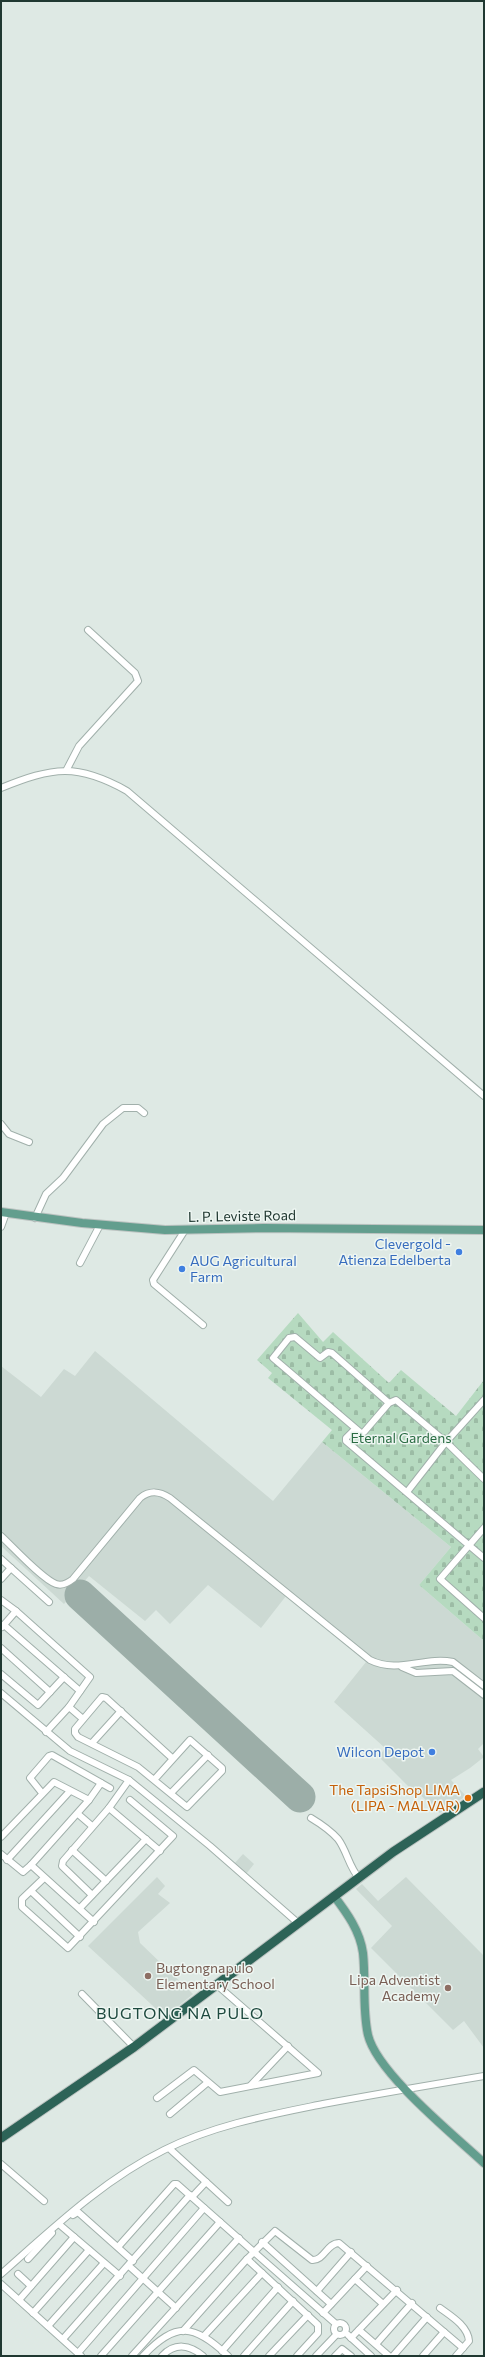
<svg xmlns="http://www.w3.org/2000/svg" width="485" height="2357" font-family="Commissioner,sans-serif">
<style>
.built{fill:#ccd9d3}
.cemetery{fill:url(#cemetery-stones)}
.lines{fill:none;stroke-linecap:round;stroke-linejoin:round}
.runway{stroke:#9caea8;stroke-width:31}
.minor-casing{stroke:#a1b0ab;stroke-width:8}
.major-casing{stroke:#bcc3c1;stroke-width:10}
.highway-casing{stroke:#bcc3c1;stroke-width:11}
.minor{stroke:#fff;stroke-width:6}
.major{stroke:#639e8e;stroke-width:8}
.highway{stroke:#2d6357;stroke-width:9}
.shop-dot{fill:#3f7fe0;stroke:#eef6f2;stroke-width:1.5}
.food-dot{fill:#e8710a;stroke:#eef6f2;stroke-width:1.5}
.education-dot{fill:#8d6e63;stroke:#eef6f2;stroke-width:1.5}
.labels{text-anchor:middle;stroke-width:3;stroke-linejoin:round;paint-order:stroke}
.street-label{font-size:14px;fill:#203831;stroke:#eef6f2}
.shop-label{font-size:14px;fill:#366cbe;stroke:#eef6f2;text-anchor:end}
.park-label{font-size:14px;fill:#2b6d44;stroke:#eef6f2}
.food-label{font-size:14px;fill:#c56008;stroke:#eef6f2;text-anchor:end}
.education-label{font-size:14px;fill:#785e54;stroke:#eef6f2;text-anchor:start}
.quarter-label{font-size:16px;letter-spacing:1px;fill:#1d493e;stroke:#eef6f2}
</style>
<defs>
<pattern id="cemetery-stones" width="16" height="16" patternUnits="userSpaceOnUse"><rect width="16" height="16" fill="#b6dac0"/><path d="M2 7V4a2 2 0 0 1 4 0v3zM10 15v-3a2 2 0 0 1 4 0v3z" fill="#9cbca5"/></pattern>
</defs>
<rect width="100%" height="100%" fill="#dee9e4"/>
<!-- built -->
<g class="built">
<polygon points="95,1351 273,1501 322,1442 451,1547 419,1585 484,1641 484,1743 478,1749 484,1757 470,1768 451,1780 466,1796 440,1813 415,1790 413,1791 379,1757 385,1748 334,1702 366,1662 286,1596 261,1628 208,1585 170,1624 156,1610 145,1621 89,1576 64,1604 1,1546 1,1366 41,1397 64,1369 75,1376"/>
<polygon points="243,1854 254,1864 246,1874 234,1864"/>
<polygon points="157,1877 165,1886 158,1894 170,1903 138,1932 140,1943 193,1994 165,2017 88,1946"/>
<polygon points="406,1877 484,1956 484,2048 464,2021 453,2030 371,1948 392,1926 356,1889 362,1884 378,1901"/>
</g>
<!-- cemetery -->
<polygon class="cemetery" points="298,1313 323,1342 333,1332 389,1383 401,1370 456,1416 484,1380 484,1641 419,1585 451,1547 322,1442 332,1430 268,1378 272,1373 257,1360"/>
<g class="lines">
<!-- runway -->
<polyline class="runway" points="80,1595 300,1797"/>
<defs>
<g id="minor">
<polyline points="67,769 79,746 138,681 135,673 88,630"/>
<path d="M1,788C53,767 77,763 127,791L484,1096"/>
<polyline points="1,1124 9,1134 29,1142"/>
<polyline points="35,1218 46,1194 63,1178 103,1124 123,1108 138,1108 144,1113"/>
<polyline points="1,1227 6,1213"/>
<polyline points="185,1230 153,1280 154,1284 203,1325"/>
<polyline points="80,1263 100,1225"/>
<polyline points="389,1403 332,1353 328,1352 320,1358 295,1337 289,1338 273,1358 361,1433 364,1432 389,1403 396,1400 446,1442 484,1479"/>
<polyline points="355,1429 346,1438 346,1441 484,1558"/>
<polyline points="407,1492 446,1442 484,1400"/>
<polyline points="484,1528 440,1579 484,1618"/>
<path d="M1,1536C13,1547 42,1579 56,1584C62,1586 68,1583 73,1579L140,1498C150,1490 159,1491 170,1498L370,1660C398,1674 425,1656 453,1662L484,1686"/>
<polyline points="1,1559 49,1602"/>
<polyline points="1,1579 11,1568"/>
<polyline points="1,1600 16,1611 90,1677 69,1707 46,1732"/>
<polyline points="4,1625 80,1691"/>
<polyline points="2,1627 16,1611"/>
<polyline points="1,1648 50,1692"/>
<polyline points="402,1667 416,1673 453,1671 484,1695"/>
<polyline points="1,1674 38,1705 64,1677"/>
<polyline points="1,1693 70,1751 129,1780 210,1846 298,1923"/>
<polyline points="69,1707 83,1719"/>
<polyline points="92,1743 121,1711"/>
<polyline points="154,1780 190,1740 222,1768 222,1771 187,1807 138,1767 78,1737 75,1733 75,1729 102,1697 106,1698 172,1758"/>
<polyline points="42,1793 30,1778 49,1756 52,1755 110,1788"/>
<polyline points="171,1793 208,1755"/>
<polyline points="89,1800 101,1783"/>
<polyline points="109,1808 160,1851"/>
<polyline points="78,1814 92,1826"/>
<path d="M311,1818C321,1824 330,1830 338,1839C347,1851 349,1867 359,1878"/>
<polyline points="1,1837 54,1782 89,1800 31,1865 23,1872 1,1854"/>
<polyline points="72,1850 106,1881"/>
<polyline points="7,1860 70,1791"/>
<polyline points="31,1865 94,1922"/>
<polyline points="44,1878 22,1899 22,1907 68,1948 173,1836 130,1800"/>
<polyline points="31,1891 80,1937"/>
<polyline points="92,1895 62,1866 63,1861 109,1808 129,1780"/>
<polyline points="80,1908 146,1839"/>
<polyline points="82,1994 134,2047"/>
<polyline points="251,2085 288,2046"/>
<polyline points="157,2098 194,2070 220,2092 318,2073 217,1985"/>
<polyline points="170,2114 207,2083"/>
<polyline points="171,2150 228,2202"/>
<polyline points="1,2164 44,2201"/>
<polyline points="192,2197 206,2182"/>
<polyline points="73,2215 78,2212 133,2261"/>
<polyline points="60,2225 120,2276"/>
<polyline points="262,2242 331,2304"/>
<path d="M118,2247L174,2184H177L254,2252L275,2231L312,2260C324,2261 327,2243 339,2243L463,2348"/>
<polyline points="28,2259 52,2233"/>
<polyline points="129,2266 176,2308"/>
<path d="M1,2274C52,2229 103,2180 164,2150C214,2125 269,2115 323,2104C377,2094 430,2085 484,2076"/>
<polyline points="18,2274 31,2286"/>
<polyline points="355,2279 383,2304"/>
<polyline points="1,2284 81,2356"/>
<polyline points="317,2291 351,2252"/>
<polyline points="19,2300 74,2237"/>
<path d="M440,2308C451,2316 468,2326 469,2341L456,2356"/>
<polyline points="33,2313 89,2250"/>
<polyline points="323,2313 367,2266"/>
<circle cx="340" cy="2329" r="6"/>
<polyline points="48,2326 104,2263"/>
<polyline points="359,2330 389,2356"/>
<polyline points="183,2331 247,2259"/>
<polyline points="348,2335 371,2356"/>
<polyline points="204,2336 262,2273"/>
<polyline points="351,2338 397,2290"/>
<polyline points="63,2339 190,2195"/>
<polyline points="376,2344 412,2303"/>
<polyline points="222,2351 278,2287"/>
<polyline points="78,2353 204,2208"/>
<polyline points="101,2356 220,2222"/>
<polyline points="132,2356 239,2238"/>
<path d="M143,2356C176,2321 194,2324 228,2356"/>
<path d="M162,2356C175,2342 190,2345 203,2356"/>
<polyline points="244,2356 293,2301"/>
<polyline points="269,2356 308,2315"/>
<polyline points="297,2356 318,2333 318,2325 247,2259 254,2252 336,2324"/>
<polyline points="316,2356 336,2335"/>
<polyline points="335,2356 342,2349 351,2356"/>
<polyline points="393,2356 427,2317"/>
<polyline points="423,2356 444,2332"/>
</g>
<g id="major">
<polyline points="1,1212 82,1223 165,1230 263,1228 484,1230"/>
<path d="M334,1896C347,1913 360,1931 363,1953C366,1980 362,2008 368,2035C377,2073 454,2135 484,2163"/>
</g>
<polyline id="highway" points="1,2138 134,2047 393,1852 484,1792"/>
</defs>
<!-- minor casing -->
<use href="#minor" class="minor-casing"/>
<!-- major casing -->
<use href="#major" class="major-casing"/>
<!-- highway casing -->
<use href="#highway" class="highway-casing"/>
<!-- minor -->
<use href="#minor" class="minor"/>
<!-- major -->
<use href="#major" class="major"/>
<!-- highway -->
<use href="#highway" class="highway"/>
</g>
<!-- markers -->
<g class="shop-dot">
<circle cx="459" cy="1252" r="4"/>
<circle cx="182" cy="1269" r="4"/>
<circle cx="432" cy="1752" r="4"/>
</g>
<circle class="food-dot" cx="468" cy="1798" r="4"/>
<g class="education-dot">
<circle cx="148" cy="1976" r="4"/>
<circle cx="448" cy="1988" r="4"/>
</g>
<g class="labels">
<!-- street labels -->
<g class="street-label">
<text transform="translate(242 1216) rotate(-1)" y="5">L. P. Leviste Road</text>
</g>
<!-- shop labels -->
<g class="shop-label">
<text x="451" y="1249">Clevergold -<tspan x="451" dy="16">Atienza Edelberta</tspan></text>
<text x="190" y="1266" text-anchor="start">AUG Agricultural<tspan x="190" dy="16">Farm</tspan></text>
<text x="424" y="1757">Wilcon Depot</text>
</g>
<!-- park labels -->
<g class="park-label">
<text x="401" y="1443">Eternal Gardens</text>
</g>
<!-- food labels -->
<g class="food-label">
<text x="460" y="1795">The TapsiShop LIMA<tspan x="460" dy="16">(LIPA - MALVAR)</tspan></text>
</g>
<!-- education labels -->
<g class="education-label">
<text x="156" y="1973">Bugtongnapulo<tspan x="156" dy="16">Elementary School</tspan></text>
<text x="440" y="1985" text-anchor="end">Lipa Adventist<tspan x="440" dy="16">Academy</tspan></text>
</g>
<!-- quarter labels -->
<g class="quarter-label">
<text x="180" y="2019">BUGTONG NA PULO</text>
</g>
</g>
<!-- border -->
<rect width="485" height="2357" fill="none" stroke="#203831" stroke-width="4"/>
</svg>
